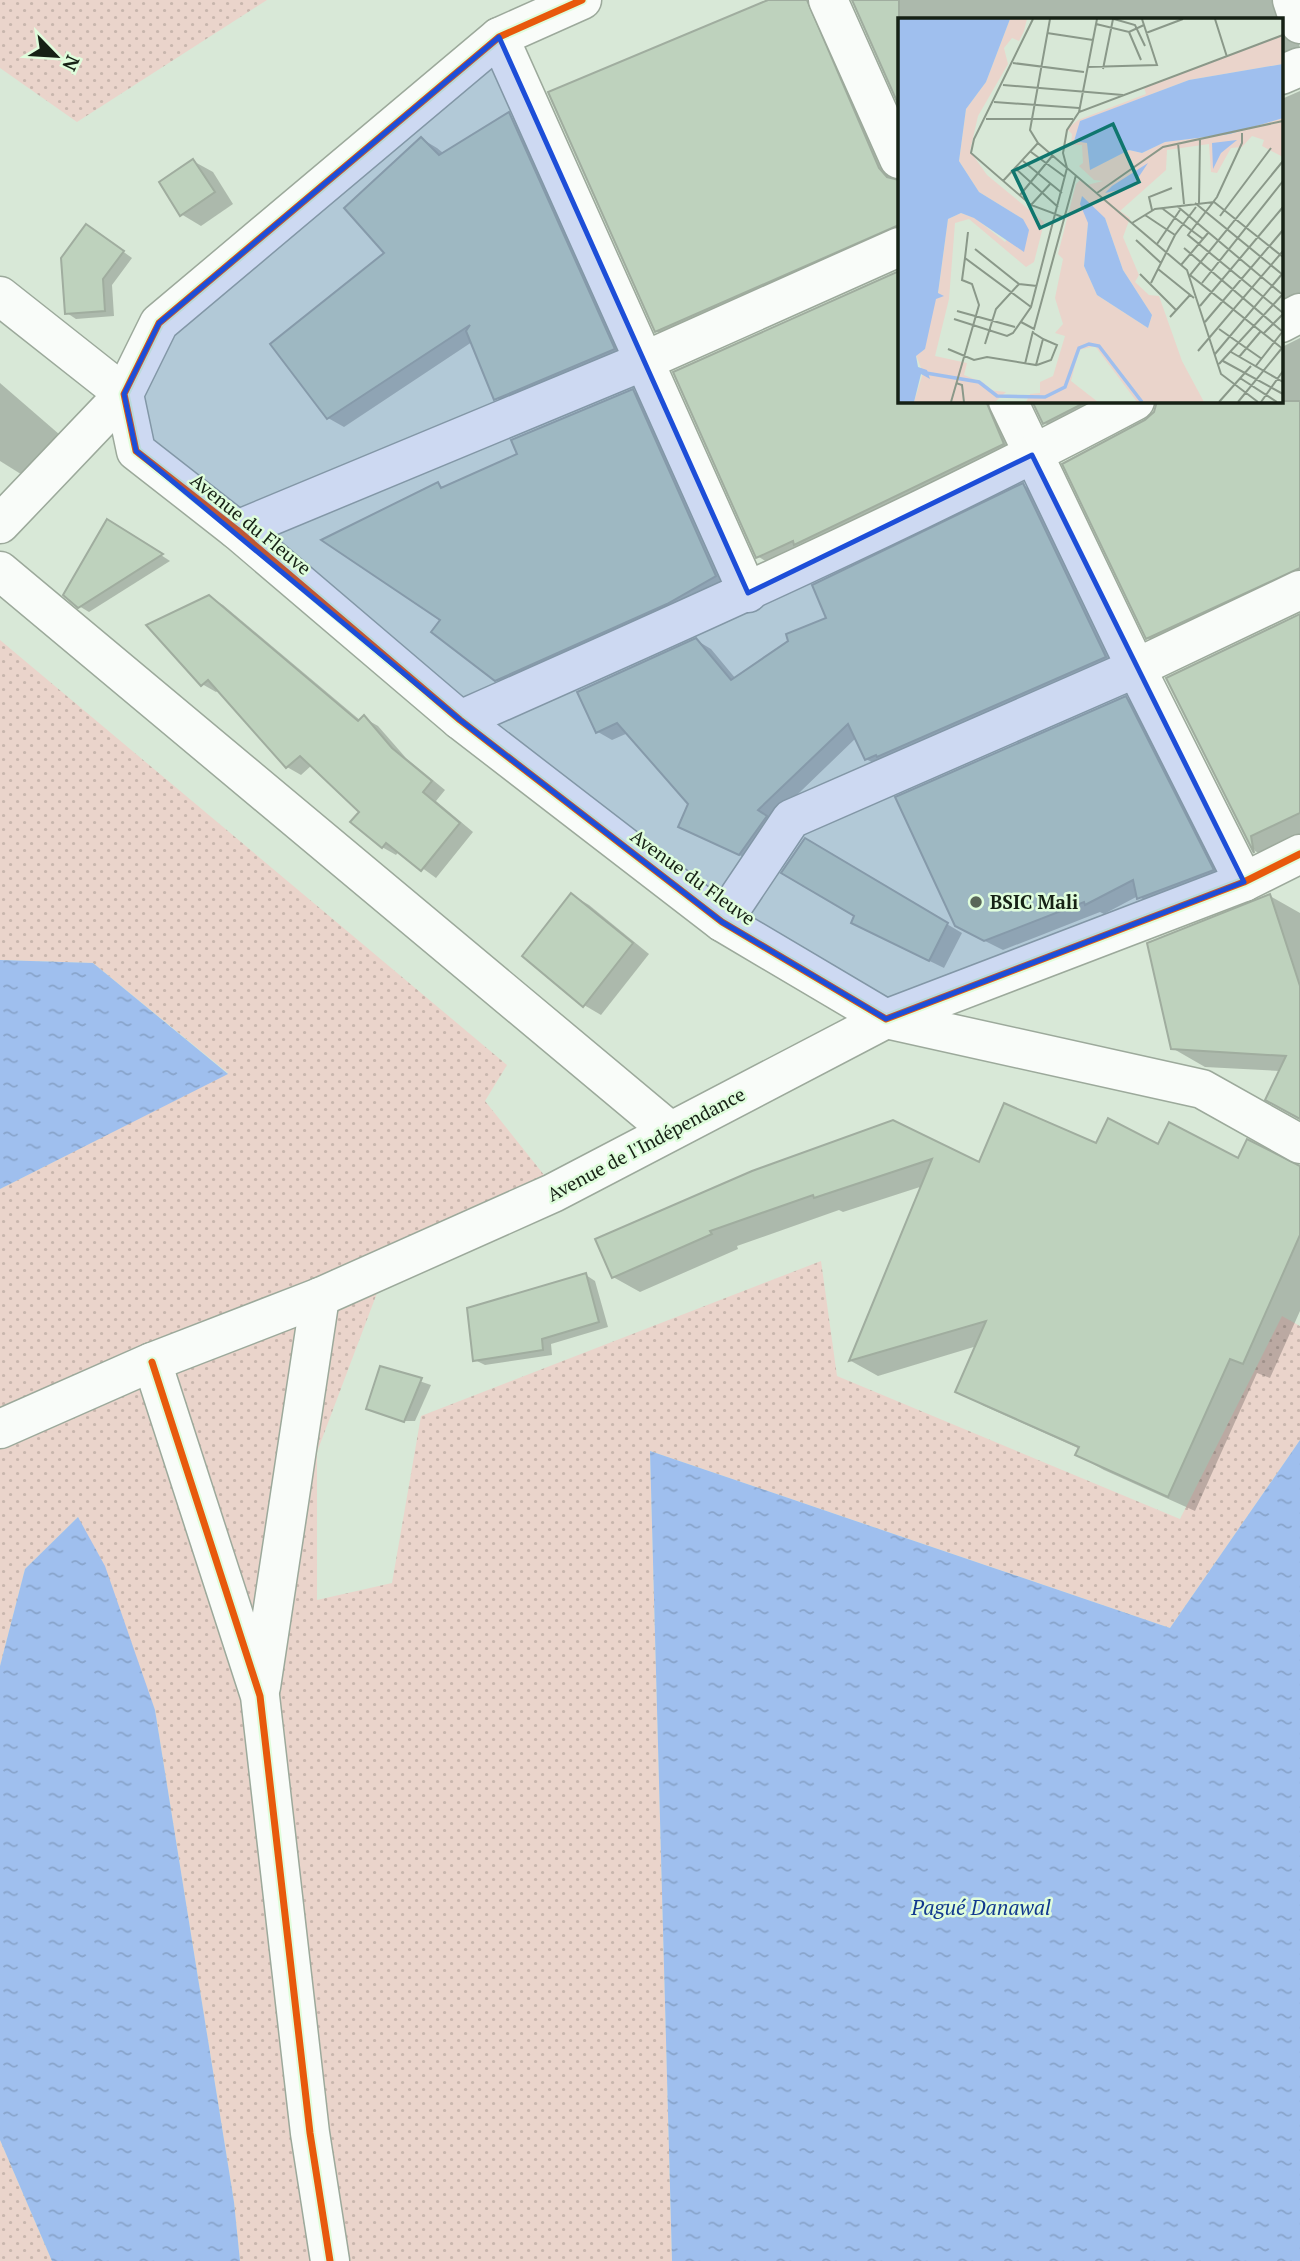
<svg xmlns="http://www.w3.org/2000/svg" width="1300" height="2261" font-family="'PT Serif',serif">
<style>
.grass{fill:url(#grass-dots)}
.water{fill:url(#water-ripples)}
.shadow{fill:#0003}
.building{fill:#bed2bd;stroke:#a0ad9f;stroke-width:2}
.lines{fill:none;stroke-linecap:round;stroke-linejoin:round}
.street-casing{stroke:#9ca99b;stroke-width:41}
.secondary-casing{stroke:#9ca99b;stroke-width:41}
.street{stroke:#f9fcf9;stroke-width:38}
.secondary{stroke:#f9fcf9;stroke-width:38}
.cycleway-casing{stroke:#dffddc;stroke-width:11}
.cycleway{stroke:#e8590c;stroke-width:7}
.marked{fill:#1d4ed8;fill-opacity:0.2;stroke:#1d4ed8;stroke-width:5;stroke-linejoin:round}
.poi-dot{fill:#5a6759;stroke:#dffddc;stroke-width:2.5}
.labels{text-anchor:middle;stroke-width:5;stroke-linejoin:round;paint-order:stroke}
.street-label{font-size:19px;fill:#162115;stroke:#dffddc}
.poi-label{font-size:19px;font-weight:bold;fill:#162115;stroke:#dffddc;text-anchor:start}
.water-label{font-size:21px;font-style:italic;fill:#12398e;stroke:#dffddc}
.inset-river{fill:none;stroke:#9fbfee;stroke-width:3.5}
.inset-road{fill:none;stroke:#8a9889;stroke-width:2}
.view{fill:#0f766e;fill-opacity:0.15;stroke:#0f766e;stroke-width:3.5}
.inset-edge{fill:none;stroke:#162115;stroke-width:3.5}
</style>
<defs>
<pattern id="grass-dots" width="8" height="8" patternUnits="userSpaceOnUse" patternTransform="scale(1.75)"><rect width="8" height="8" fill="#ead4cb"/><path d="M2 2h.1M6 6h.1" fill="none" stroke="#c8b6ad" stroke-width="1.8" stroke-linecap="round"/></pattern>
<pattern id="water-ripples" width="26" height="14" patternUnits="userSpaceOnUse" patternTransform="scale(1.75)"><rect width="26" height="14" fill="#9fbfee"/><path d="M2 4q2-2 4 0t4 0M15 11q2-2 4 0t4 0" fill="none" stroke="#88a4cb"/></pattern>
</defs>
<rect width="100%" height="100%" fill="#d8e8d7"/>
<!-- grass -->
<g class="grass">
<polygon points="0,0 267,0 77,122 0,68"/>
<polygon points="0,640 507,1065 485,1101 552,1185 391,1256 317,1452 317,1600 392,1583 421,1416 821,1261 837,1376 1180,1519 1282,1316 1300,1326 1300,1440 1170,1628 650,1451 672,2261 240,2261 234,2202 155,1710 78,1517 25,1569 0,1666 0,1189 228,1073 93,963 0,960"/>
<polygon points="0,2140 52,2261 0,2261"/>
</g>
<!-- water -->
<g class="water">
<polygon points="0,960 93,963 228,1074 0,1189"/>
<polygon points="1300,1440 1300,2261 672,2261 650,1451 1170,1628"/>
<polygon points="78,1517 105,1566 155,1710 234,2202 240,2261 52,2261 0,2140 0,1666 25,1569"/>
</g>
<!-- shadow -->
<g class="shadow">
<polygon points="773,0 789,0 844,86 864,97 899,177 899,246 680,344 656,331"/>
<polygon points="853,0 1298,0 1300,67 1282,87 1284,98 1300,91 1300,315 1282,335 1284,346 1300,338 1300,590 1171,651 1148,638 1065,464 1154,414 1158,401 1281,401 1281,19 899,19 899,102"/>
<polygon points="513,118 525,125 629,358 511,407 496,398 472,342 344,427 328,418 386,253 422,139 437,148 569,255"/>
<polygon points="193,161 213,172 233,204 201,226 181,214"/>
<polygon points="96,232 132,258 112,285 114,316 76,319 67,313"/>
<polygon points="899,273 899,401 1014,401 1026,457 781,570 757,556 675,373"/>
<polygon points="0,383 67,441 32,481 0,461"/>
<polygon points="633,391 655,404 737,588 518,692 496,679 442,620 438,484 444,488 519,455"/>
<polygon points="1032,401 1136,401 1068,436 1045,423"/>
<polygon points="1023,485 1038,494 1120,665 881,767 866,759 856,738 771,820 754,862 694,834 690,804 628,733 612,740 598,732 696,640 711,649 736,679"/>
<polygon points="117,526 170,561 89,612 79,606"/>
<polygon points="209,597 223,605 361,721 364,718 378,726 406,758 445,790 436,801 473,832 436,878 399,851 396,855 382,847 361,811 312,765 301,775 287,767 219,690 216,692 202,684"/>
<polygon points="1300,616 1300,837 1276,863 1255,851 1168,679"/>
<polygon points="1126,698 1143,709 1230,880 1156,908 1138,896 1104,914 1100,912 1003,950 975,936"/>
<polygon points="805,840 962,933 944,968 868,931"/>
<polygon points="572,895 589,905 649,954 601,1015 584,1005"/>
<polygon points="1270,896 1300,913 1300,1117 1280,1071 1205,1067 1172,1048"/>
<polygon points="893,1122 979,1164 1097,1145 1158,1146 1239,1161 1300,1167 1300,1311 1270,1378 1257,1373 1195,1511 1104,1470 1077,1455 1080,1449 984,1406 957,1391 977,1346 878,1376 851,1361 923,1186 843,1212 839,1210 737,1246 738,1249 640,1292 613,1277"/>
<polygon points="586,1275 595,1281 608,1327 551,1344 552,1355 485,1365 475,1360"/>
<polygon points="381,1368 431,1385 415,1421 401,1421 368,1408"/>
</g>
<!-- building -->
<g class="building">
<polygon points="768,0 807,0 879,168 887,177 899,180 899,225 655,332 548,92"/>
<polygon points="852,0 899,0 899,106"/>
<polygon points="509,112 615,349 494,400 466,331 470,325 327,419 270,344 384,253 344,208 421,137 439,155"/>
<polygon points="193,159 215,192 180,216 159,182"/>
<polygon points="86,224 124,251 103,279 105,311 65,314 61,258"/>
<polygon points="899,271 899,401 986,401 1004,444 794,545 793,541 756,558 673,372"/>
<polygon points="633,389 716,576 667,604 495,681 431,632 440,620 321,540 438,482 441,488 517,454 511,440"/>
<polygon points="1032,401 1088,401 1043,424"/>
<polygon points="1157,401 1300,401 1300,568 1146,639 1062,464 1145,420 1154,412"/>
<polygon points="1023,483 1106,657 877,757 876,755 865,760 848,724 758,810 767,816 739,855 678,827 688,804 617,723 596,733 577,692 696,638 731,680 788,641 786,634 826,618 812,585"/>
<polygon points="107,519 163,554 78,608 63,595"/>
<polygon points="209,595 358,721 364,715 392,748 432,781 423,792 460,823 421,871 386,843 382,848 350,822 359,812 300,756 286,768 208,680 201,686 146,625"/>
<polygon points="1300,614 1300,813 1251,836 1254,853 1166,678"/>
<polygon points="1126,696 1214,870 1137,899 1133,880 1085,905 1084,902 984,941 955,926 895,797"/>
<polygon points="805,838 948,923 929,961 851,923 854,916 781,873"/>
<polygon points="571,893 633,943 583,1007 522,956"/>
<polygon points="1270,894 1300,986 1300,1119 1265,1100 1286,1056 1171,1049 1147,943"/>
<polygon points="1004,1103 1096,1143 1108,1118 1158,1144 1169,1122 1238,1158 1247,1139 1300,1166 1300,1235 1243,1364 1230,1359 1168,1497 1075,1455 1079,1447 955,1392 986,1321 849,1361 932,1159 814,1198 813,1195 710,1231 712,1234 612,1278 595,1239 752,1171 893,1120 979,1162"/>
<polygon points="586,1273 599,1322 542,1339 543,1350 473,1361 467,1308"/>
<polygon points="380,1366 422,1378 404,1422 366,1409"/>
</g>
<g class="lines">
<defs>
<g id="street">
<polyline points="828,0 899,159"/>
<polyline points="1292,0 1300,24"/>
<polyline points="499,37 748,593"/>
<polyline points="1281,75 1300,67"/>
<polyline points="0,296 124,394 0,524"/>
<polyline points="1281,323 1300,313"/>
<polyline points="1008,401 1136,668 1244,882"/>
<polyline points="237,530 644,361 899,247"/>
<polyline points="0,571 670,1131"/>
<path d="M460,720C688,619 915,518 1135,401"/>
<polyline points="722,922 791,819 1136,668 1300,590"/>
<polyline points="886,1019 1244,882 1300,854"/>
</g>
<g id="secondary">
<polyline points="582,0 499,37 159,323 124,394 136,451 237,530 460,720 722,922 886,1019 1202,1089 1300,1144"/>
<polyline points="152,1362 260,1696 310,2133 330,2261"/>
<polyline points="0,1429 152,1362 320,1297 553,1193 886,1019"/>
<polyline points="261,1687 320,1297"/>
</g>
</defs>
<!-- street casing -->
<use href="#street" class="street-casing"/>
<!-- secondary casing -->
<use href="#secondary" class="secondary-casing"/>
<!-- street -->
<use href="#street" class="street"/>
<!-- secondary -->
<use href="#secondary" class="secondary"/>
<defs>
<g id="cycleway">
<polyline points="582,0 499,37 159,323 124,394 136,451 237,530 460,720 722,922 886,1019 1244,882 1300,854"/>
<polyline points="152,1362 260,1696 310,2133 330,2261"/>
</g>
</defs>
<!-- cycleway casing -->
<use href="#cycleway" class="cycleway-casing"/>
<!-- cycleway -->
<use href="#cycleway" class="cycleway"/>
</g>
<!-- marked area -->
<path class="marked" d="M499,37L748,593L1032,455L1244,882L886,1019L722,922L460,720L136,451L124,394L159,323Z"/>
<!-- markers -->
<circle class="poi-dot" cx="976" cy="902" r="7"/>
<g class="labels">
<!-- street labels -->
<g class="street-label">
<text transform="translate(251 524) rotate(39)" y="7">Avenue du Fleuve</text>
<text transform="translate(693 877) rotate(36)" y="7">Avenue du Fleuve</text>
<text transform="translate(646 1144) rotate(-28)" y="7">Avenue de l'Indépendance</text>
</g>
<!-- poi labels -->
<g class="poi-label">
<text x="990" y="909">BSIC Mali</text>
</g>
<!-- water labels -->
<g class="water-label">
<text x="981" y="1915">Pagué Danawal</text>
</g>
</g>
<!-- overview -->
<g transform="translate(898 18)">
<rect width="385" height="385" fill="#d8e8d7"/>
<path d="M112,1H129L126,13L121,23L114,20L106,30L110,46L80,98L72,133L89,157L146,204L144,213L136,244L128,249L71,201L57,205L51,281L37,338L69,345L66,357L86,365L90,372L108,374L97,384H16L25,355L18,337L27,331L29,305L38,280L44,278L40,276L50,201L63,195L77,200L107,224L125,201L81,174L61,143L68,91L88,64ZM385,16V46L291,62L183,103L176,122L190,125L193,151L231,132L244,135L267,124L332,116L385,100V139L364,128L366,122L354,118L344,129L333,130L319,155L313,154L311,126L269,132L268,152L222,193L232,200L225,219L241,257L237,264L251,277L261,278L284,343L306,384H239L197,328L181,332L173,363L200,384H128L132,376L142,375V364L155,358L167,318L157,315L165,306L157,280L165,241L160,236L178,166L183,161L189,167L205,163L196,162L181,148L185,145L184,127H173L174,116L169,111L180,102L248,76L246,69ZM207,200L225,252L254,297L250,310L199,277L186,248L190,205Z" fill="#ead4cb" fill-rule="evenodd"/>
<path d="M0,1H112L88,64L68,91L61,143L81,174L125,201L131,212L126,234L76,200L63,195L50,201L40,275L46,278L38,281L27,331L18,338L20,349L29,352L32,361L23,356L16,384H0ZM385,46V100L332,116L267,124L244,135L231,132L192,152L189,125L176,123L182,103L291,62ZM339,122L323,135L315,151L314,125ZM250,145L234,169L207,175L214,168ZM184,178L207,200L225,252L254,297L250,310L199,277L186,248L190,205L182,186Z" fill="#9fbfee"/>
<path class="inset-river" d="M28,355L81,364L99,378L147,379L167,369L181,330L191,326L201,328L244,384"/>
<path class="inset-road" d="M135,1L76,121L73,135L133,187L157,196L169,150L140,125L132,112L152,1M216,1L237,7L247,28M317,1L329,39M198,6L231,14L246,7M231,14L243,42M149,15L195,22M248,15L285,1M115,45L186,54M189,49L259,47L244,1M205,51L215,1M105,67L225,77M96,84L181,90M181,94L199,1M88,101H175M344,115V125L319,179L290,217L385,295M280,125L286,186M133,134L167,159M125,143L164,175M385,143L292,257L385,331M118,151L160,189M105,163L140,125M199,175L265,129L385,103M122,177L155,137M297,185L385,257M301,185L302,122M133,187L153,165M279,188L385,277M265,191L305,221M254,192L251,179L274,170M247,197L277,217M322,198L373,130M234,205L257,191L316,184L385,239M70,214L67,240L133,289M238,222L263,245M259,226L282,192M286,230L385,314M77,231L121,266L139,268M283,247L310,215M260,251L296,280M242,256L278,292M253,265L277,217L298,189M304,265L385,163M302,288L385,189M59,293L117,309M272,299L292,277M56,301L109,318L115,315L133,289L157,196L167,200M123,304L136,311L178,157M307,304L385,212M321,311L364,341M366,315L385,296M87,326L98,291L121,266M50,331L76,342L89,339L138,347L145,321L134,314M300,333L385,233M333,334L385,364M317,336L384,256M341,339L363,313M325,343L385,376M127,346L135,313M321,346L384,277M139,347L153,342L159,327L145,321M357,349L385,313M342,360L379,384M58,365L64,367L66,384M53,384L81,287L74,266L64,262L67,240M321,384L353,348M340,384L384,330M360,384L323,356L289,252L169,150L165,135L169,112L181,94L385,17M363,384L385,353"/>
<path class="view" d="M215,106L241,164L142,210L115,153Z"/>
<rect width="385" height="385" class="inset-edge"/>
</g>
<!-- north arrow -->
<g transform="translate(56 56) rotate(115)" stroke="#dffddc" stroke-width="5" paint-order="stroke">
<path d="M0-5L12 26L0 18L-12 26Z" fill="#162115"/>
<text y="-10" font-size="19" font-weight="bold" text-anchor="middle" fill="#162115">N</text>
</g>
</svg>
